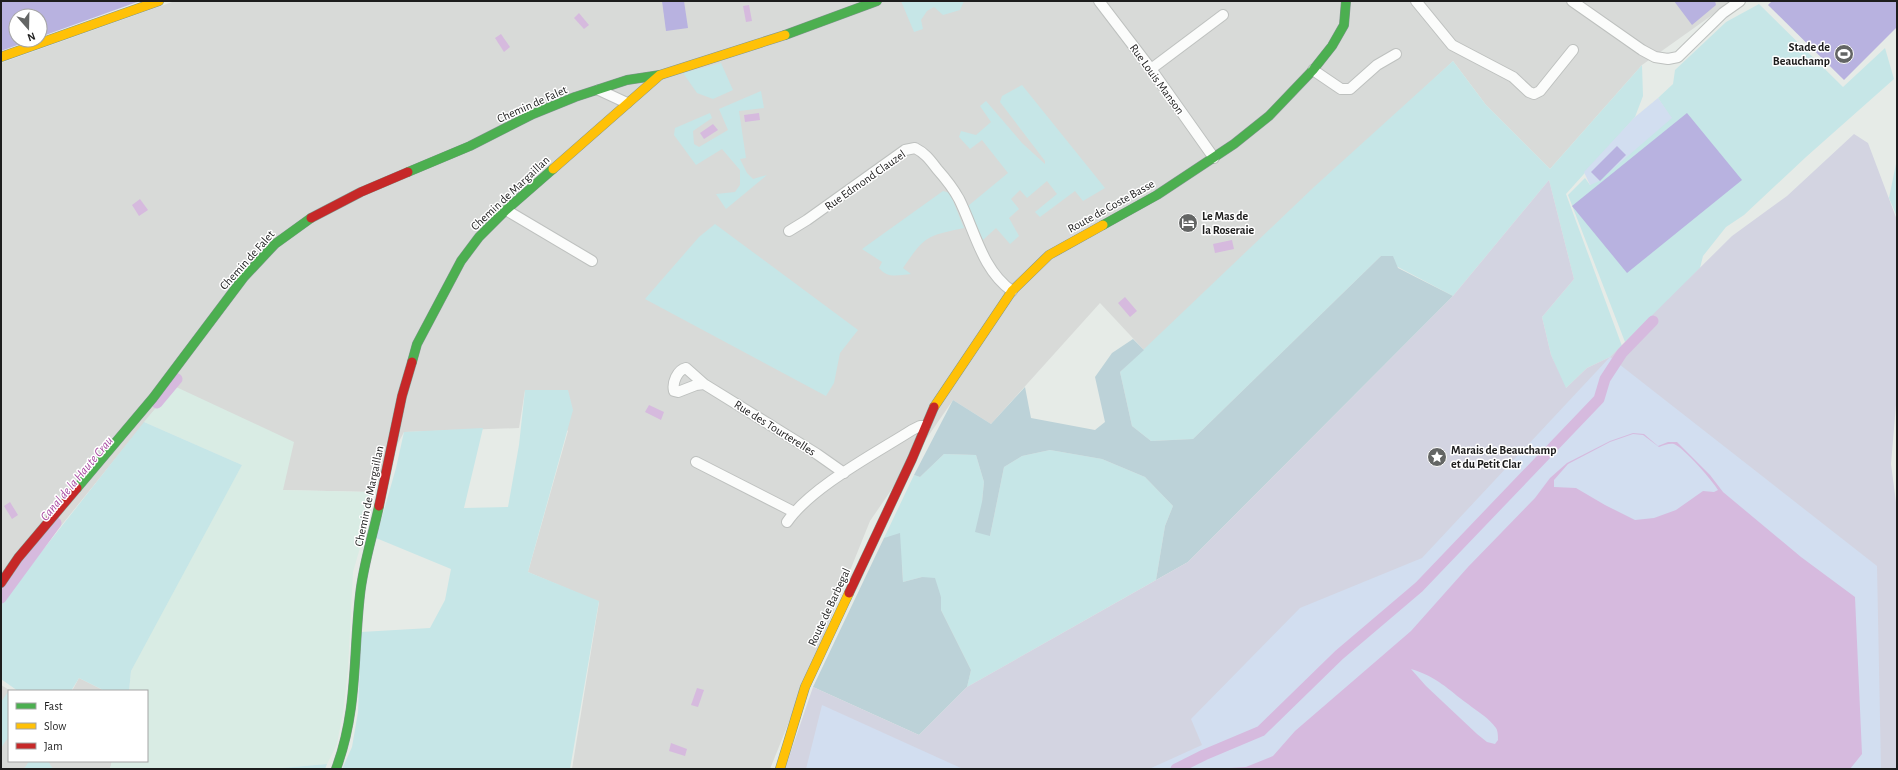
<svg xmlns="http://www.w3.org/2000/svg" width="1898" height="770" font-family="'Alegreya Sans',sans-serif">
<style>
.residential{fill:#d8dad8}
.farmland{fill:#d9ece4}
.grass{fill:#c6e6e7}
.forest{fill:#bcd2d8}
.wetland{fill:#d3d4e1}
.park{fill:#d2def0}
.pitch{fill:#b8b2e0}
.water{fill:#d6bade;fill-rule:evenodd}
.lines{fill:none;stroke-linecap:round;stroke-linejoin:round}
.canal{stroke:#d6bade;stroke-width:11}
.street-casing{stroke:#bec1bf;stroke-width:12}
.fast-casing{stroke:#7f958d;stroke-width:10}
.slow-casing{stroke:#7f958d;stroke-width:10}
.jam-casing{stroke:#7f958d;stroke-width:10}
.street{stroke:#fbfcfb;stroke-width:10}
.fast{stroke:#4caf50;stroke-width:9}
.slow{stroke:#ffc107;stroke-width:9}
.jam{stroke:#c62828;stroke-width:9}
.labels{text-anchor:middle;stroke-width:3;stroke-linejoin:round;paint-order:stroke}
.poi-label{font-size:12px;font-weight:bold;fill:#1d1d1d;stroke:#fff;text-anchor:start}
.street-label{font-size:12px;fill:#1d1d1d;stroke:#fff}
.water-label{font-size:13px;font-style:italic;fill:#a94da3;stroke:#fff}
</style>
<rect width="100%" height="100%" fill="#e6ebe7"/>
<!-- residential -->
<g class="residential">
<polygon points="175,1 1732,1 1642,65 1550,169 1486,105 1453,61 1144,350 1100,303 991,424 953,400 870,521 770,769 572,769 599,602 528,572 568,431 525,390 519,428 404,432 372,492 283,490 174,386 1,600 1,63"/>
<polygon points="79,678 105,691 72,691"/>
<polygon points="1,685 11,691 9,691 9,761 112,761 110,769 1,769"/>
</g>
<!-- farmland -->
<polygon class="farmland" points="174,386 294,442 283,490 372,492 364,534 353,572 348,669 343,712 337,744 327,764 271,769 110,769 112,761 147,761 147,691 129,691 131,671 165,598 242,465 144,422"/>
<!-- grass -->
<g class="grass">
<polygon points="901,1 964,1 960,10 943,15 934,7 927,11 921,20 923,29 914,32"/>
<polygon points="1759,4 1843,87 1885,48 1894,79 1806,157 1744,215 1726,227 1703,256 1700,268 1659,311 1625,342 1568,195 1585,178 1590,185 1671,118 1658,98 1673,84 1675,70 1726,22"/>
<polygon points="1453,61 1486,105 1550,169 1642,65 1643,96 1635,117 1566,194 1622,346 1610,357 1587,368 1565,389 1551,355 1542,317 1574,279 1549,180 1453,296 1398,267 1381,256 1193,439 1151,441 1132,426 1120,372 1314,187"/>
<polygon points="721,63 733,90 713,99 697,93 683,73"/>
<polygon points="1022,85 1105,188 1083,201 1075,191 1040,217 1035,212 1057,194 1047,181 1027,198 1020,190 1011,199 1019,209 1009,218 1019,236 1010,244 996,228 983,240 968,206 1008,173 982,140 970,149 959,137 961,131 976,135 991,122 980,106 986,101 1022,143 1045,164 1045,161 1000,102 1002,96"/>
<polygon points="761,91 764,108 739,111 746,158 740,159 747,173 753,179 767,175 726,209 716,194 735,192 740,185 740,170 722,149 696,165 674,135 675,128 710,113 712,118 693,131 694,144 699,147 728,130 719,109"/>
<polygon points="1897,159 1897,217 1889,198"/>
<path d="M943,191L950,193L964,228C926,236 925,236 903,268L911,274C898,275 888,279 879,268L882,262L862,249Z"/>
<polygon points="715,224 858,330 840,353 834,383 826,396 645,299 699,237"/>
<polygon points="525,390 568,390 573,410 528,572 599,601 570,769 342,769 352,747 358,712 361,632 430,628 445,600 451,569 376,538 396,468 404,432 483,428 464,508 508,507 519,445"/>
<polygon points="144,422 242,465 131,671 129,691 105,691 79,678 71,691 18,691 1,679 1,603"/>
<polygon points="1050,450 1102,459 1145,477 1173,506 1165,526 1156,580 967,687 971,670 941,610 941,597 922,577 903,582 902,564 884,538 914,475 920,477 944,454 976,455 984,482 982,502 990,536 1004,467 1022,456"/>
<polygon points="8,692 9,740 7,739 1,748 1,702"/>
<polygon points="29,761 48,761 53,769 24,769"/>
<polygon points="327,764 325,769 271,769"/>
</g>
<!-- forest -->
<g class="forest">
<polygon points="1381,256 1393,256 1398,268 1453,296 1188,562 1156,580 1165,526 1173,506 1145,477 1102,459 1050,450 1022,456 1004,467 990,536 975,532 982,502 984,482 976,455 944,454 920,477 914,475 953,400 991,424 1025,387 1031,418 1095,430 1105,422 1095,377 1112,353 1133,339 1144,350 1120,372 1132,426 1151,441 1193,439"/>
<polygon points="900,533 903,582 922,577 935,578 941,597 941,610 971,670 967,687 919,735 813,687 884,538"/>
</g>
<!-- wetland -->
<polygon class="wetland" points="1854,134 1868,143 1897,220 1897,393 1891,464 1897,510 1897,769 785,769 813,687 919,735 967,687 1188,562 1453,296 1549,180 1574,279 1542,317 1551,355 1566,388 1587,368 1610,357 1732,236 1787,196"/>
<!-- park -->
<g class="park">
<polygon points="1658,98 1672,118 1599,181 1590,185 1584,172 1635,117"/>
<polygon points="1610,357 1877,566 1881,769 1149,769 1202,745 1191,719 1300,608 1422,558"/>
<polygon points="822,705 963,769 806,769"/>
</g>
<!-- pitch -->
<g class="pitch">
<polygon points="1,1 140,1 40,37 40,16 16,16 16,40 31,40 1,51"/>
<polygon points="662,1 684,1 688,28 666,31"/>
<polygon points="1674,1 1715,1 1716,5 1692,25"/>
<polygon points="1772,1 1897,1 1897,27 1844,80 1768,5"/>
<polygon points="1687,113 1742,180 1627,273 1572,206"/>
<polygon points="1617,146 1626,155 1600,181 1591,172"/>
</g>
<!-- water -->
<g class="water">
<polygon points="749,5 752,21 746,22 743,6"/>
<polygon points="579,13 589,25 584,29 574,18"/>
<polygon points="501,34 510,47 504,52 495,38"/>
<polygon points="759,113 760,120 745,122 744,115"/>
<polygon points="713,124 718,130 704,139 700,133"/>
<polygon points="140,199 148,210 139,216 132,205"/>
<polygon points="1232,240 1234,249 1215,253 1213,244"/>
<polygon points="1125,297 1137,311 1130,317 1118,303"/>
<polygon points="649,405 664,412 661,420 645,412"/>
<path d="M1633,433L1644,434L1658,446L1668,442H1677L1710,475L1723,492L1801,557L1855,597L1862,754L1850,769H1213L1246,767L1273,756L1295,731L1411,631L1468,567L1535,498L1550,478L1567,463L1610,441ZM1633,434L1643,435L1659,447C1664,445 1670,443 1674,444C1683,447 1713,481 1718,490L1714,492L1703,491L1676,510L1654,518L1635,520L1605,505L1576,488L1554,487V480L1568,464L1610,442ZM1411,669C1438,677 1447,689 1468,704C1478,712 1489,718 1496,728C1498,731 1498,737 1498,740L1495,744L1487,742L1477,734L1426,686Z"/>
<polygon points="10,502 18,515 12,519 4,506"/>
<polygon points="697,688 704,690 698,707 691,705"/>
<polygon points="671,743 687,749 685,756 669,751"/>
</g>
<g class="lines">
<!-- canal -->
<g class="canal">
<polyline points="157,403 177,379"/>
<polyline points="1,598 56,523"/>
<polyline points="1176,769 1204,755 1261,731 1339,655 1419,587 1599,399 1605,379 1622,353 1653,321"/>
</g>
<defs>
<g id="street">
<polyline points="1099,1 1151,69 1214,158"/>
<polyline points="1416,1 1452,45 1513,77 1529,92 1534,94 1540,91 1573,50"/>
<polyline points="1572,1 1642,50 1655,57 1668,59 1678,57 1723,13 1740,1"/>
<polyline points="1151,69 1223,15"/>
<polyline points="1313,70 1341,89 1350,89 1377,65 1396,54"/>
<polyline points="599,90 627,103"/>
<polyline points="506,210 592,261"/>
<path d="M789,231L807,220L905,150L915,148C925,153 930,160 937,169C945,178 953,188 959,199C975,231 982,270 1012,291"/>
<path d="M704,384L696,385L678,392L674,391C672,383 677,370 686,368L704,384L817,454L844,473"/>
<polyline points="696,462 794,512"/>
<path d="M787,522C811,487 876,453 912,430L920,426H925"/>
</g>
<g id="fast">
<polyline points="785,35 877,1"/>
<polyline points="408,172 470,146 533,114 575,97 627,80 660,75"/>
<polyline points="1103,225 1157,195 1234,144 1269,116 1313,70 1332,46 1344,25 1346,1"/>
<polyline points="412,362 417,344 461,261 479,237 506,210 553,169"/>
<polyline points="77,488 153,398 244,277 275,244 311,218"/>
<path d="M336,769C358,710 353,656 360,595C363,565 373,535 379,506"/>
</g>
<g id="slow">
<polyline points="1,57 159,1"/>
<polyline points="553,169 660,75 785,35"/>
<polyline points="934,407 1012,291 1049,255 1103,225"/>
<polyline points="780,769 805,687 849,593"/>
</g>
<g id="jam">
<polyline points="311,218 361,192 408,172"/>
<polyline points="379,506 402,396 412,362"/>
<polyline points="1,583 18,558 77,488"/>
<polyline points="849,593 912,459 934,407"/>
</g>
</defs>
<!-- street casing -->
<use href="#street" class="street-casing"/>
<!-- fast casing -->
<use href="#fast" class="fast-casing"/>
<!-- slow casing -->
<use href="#slow" class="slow-casing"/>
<!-- jam casing -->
<use href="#jam" class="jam-casing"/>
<!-- street -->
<use href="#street" class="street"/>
<!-- fast -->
<use href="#fast" class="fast"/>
<!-- slow -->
<use href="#slow" class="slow"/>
<!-- jam -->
<use href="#jam" class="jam"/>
</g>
<!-- icons -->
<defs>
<symbol id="stadium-disc" viewBox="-11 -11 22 22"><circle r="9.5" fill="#636564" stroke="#fff"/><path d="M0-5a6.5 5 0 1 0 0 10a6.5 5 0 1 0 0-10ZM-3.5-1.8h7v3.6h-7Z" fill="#fff"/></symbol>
<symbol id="hotel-disc" viewBox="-11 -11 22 22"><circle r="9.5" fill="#636564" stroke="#fff"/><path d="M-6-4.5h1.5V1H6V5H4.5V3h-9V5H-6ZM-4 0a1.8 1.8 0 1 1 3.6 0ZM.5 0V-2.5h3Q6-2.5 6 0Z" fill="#fff"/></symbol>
<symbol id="sight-disc" viewBox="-11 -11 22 22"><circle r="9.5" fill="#636564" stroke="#fff"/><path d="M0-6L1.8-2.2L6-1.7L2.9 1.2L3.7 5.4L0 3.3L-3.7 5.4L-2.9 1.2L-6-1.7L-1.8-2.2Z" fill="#fff"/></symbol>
</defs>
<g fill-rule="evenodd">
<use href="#stadium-disc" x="1833" y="43" width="22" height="22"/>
<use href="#hotel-disc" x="1177" y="212" width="22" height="22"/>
<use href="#sight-disc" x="1426" y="446" width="22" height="22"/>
</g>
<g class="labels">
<!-- poi labels -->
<g class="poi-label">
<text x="1830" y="51" text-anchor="end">Stade de<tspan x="1830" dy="14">Beauchamp</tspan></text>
<text x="1202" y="220">Le Mas de<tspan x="1202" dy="14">la Roseraie</tspan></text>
<text x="1451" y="454">Marais de Beauchamp<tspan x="1451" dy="14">et du Petit Clar</tspan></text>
</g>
<!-- street labels -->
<g class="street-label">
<text transform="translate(1157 79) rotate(54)" y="4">Rue Louis Manson</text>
<text transform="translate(532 104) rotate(-24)" y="4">Chemin de Falet</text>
<text transform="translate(865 180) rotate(-35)" y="4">Rue Edmond Clauzel</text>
<text transform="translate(510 193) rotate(-43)" y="4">Chemin de Margaillan</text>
<text transform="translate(1111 206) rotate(-29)" y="4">Route de Coste Basse</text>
<text transform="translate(247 260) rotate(-48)" y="4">Chemin de Falet</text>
<text transform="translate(775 428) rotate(32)" y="4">Rue des Tourterelles</text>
<text transform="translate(369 496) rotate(-78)" y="4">Chemin de Margaillan</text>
<text transform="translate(829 607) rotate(-65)" y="4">Route de Barbegal</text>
</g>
<!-- water labels -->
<g class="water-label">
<text transform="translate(76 478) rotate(-50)" y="5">Canal de la Haute Crau</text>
</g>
</g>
<!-- border -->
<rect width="1898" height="770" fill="none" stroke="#1d1d1d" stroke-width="4"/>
<!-- legend -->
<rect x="8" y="690" width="140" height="72" fill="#ffffff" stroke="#a5a5a5"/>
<rect x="16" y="703" width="20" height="6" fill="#4caf50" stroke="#a5a5a5"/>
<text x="44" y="710" font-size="12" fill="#1d1d1d">Fast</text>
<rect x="16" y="723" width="20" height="6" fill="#ffc107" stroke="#a5a5a5"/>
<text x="44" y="730" font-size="12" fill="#1d1d1d">Slow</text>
<rect x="16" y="743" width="20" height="6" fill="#c62828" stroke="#a5a5a5"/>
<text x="44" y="750" font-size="12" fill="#1d1d1d">Jam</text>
<!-- north arrow -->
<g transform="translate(28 28) rotate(160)"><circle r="19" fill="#ffffff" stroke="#a5a5a5"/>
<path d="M0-3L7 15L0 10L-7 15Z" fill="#636564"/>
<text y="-6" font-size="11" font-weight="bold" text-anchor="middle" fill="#1d1d1d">N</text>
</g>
</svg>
